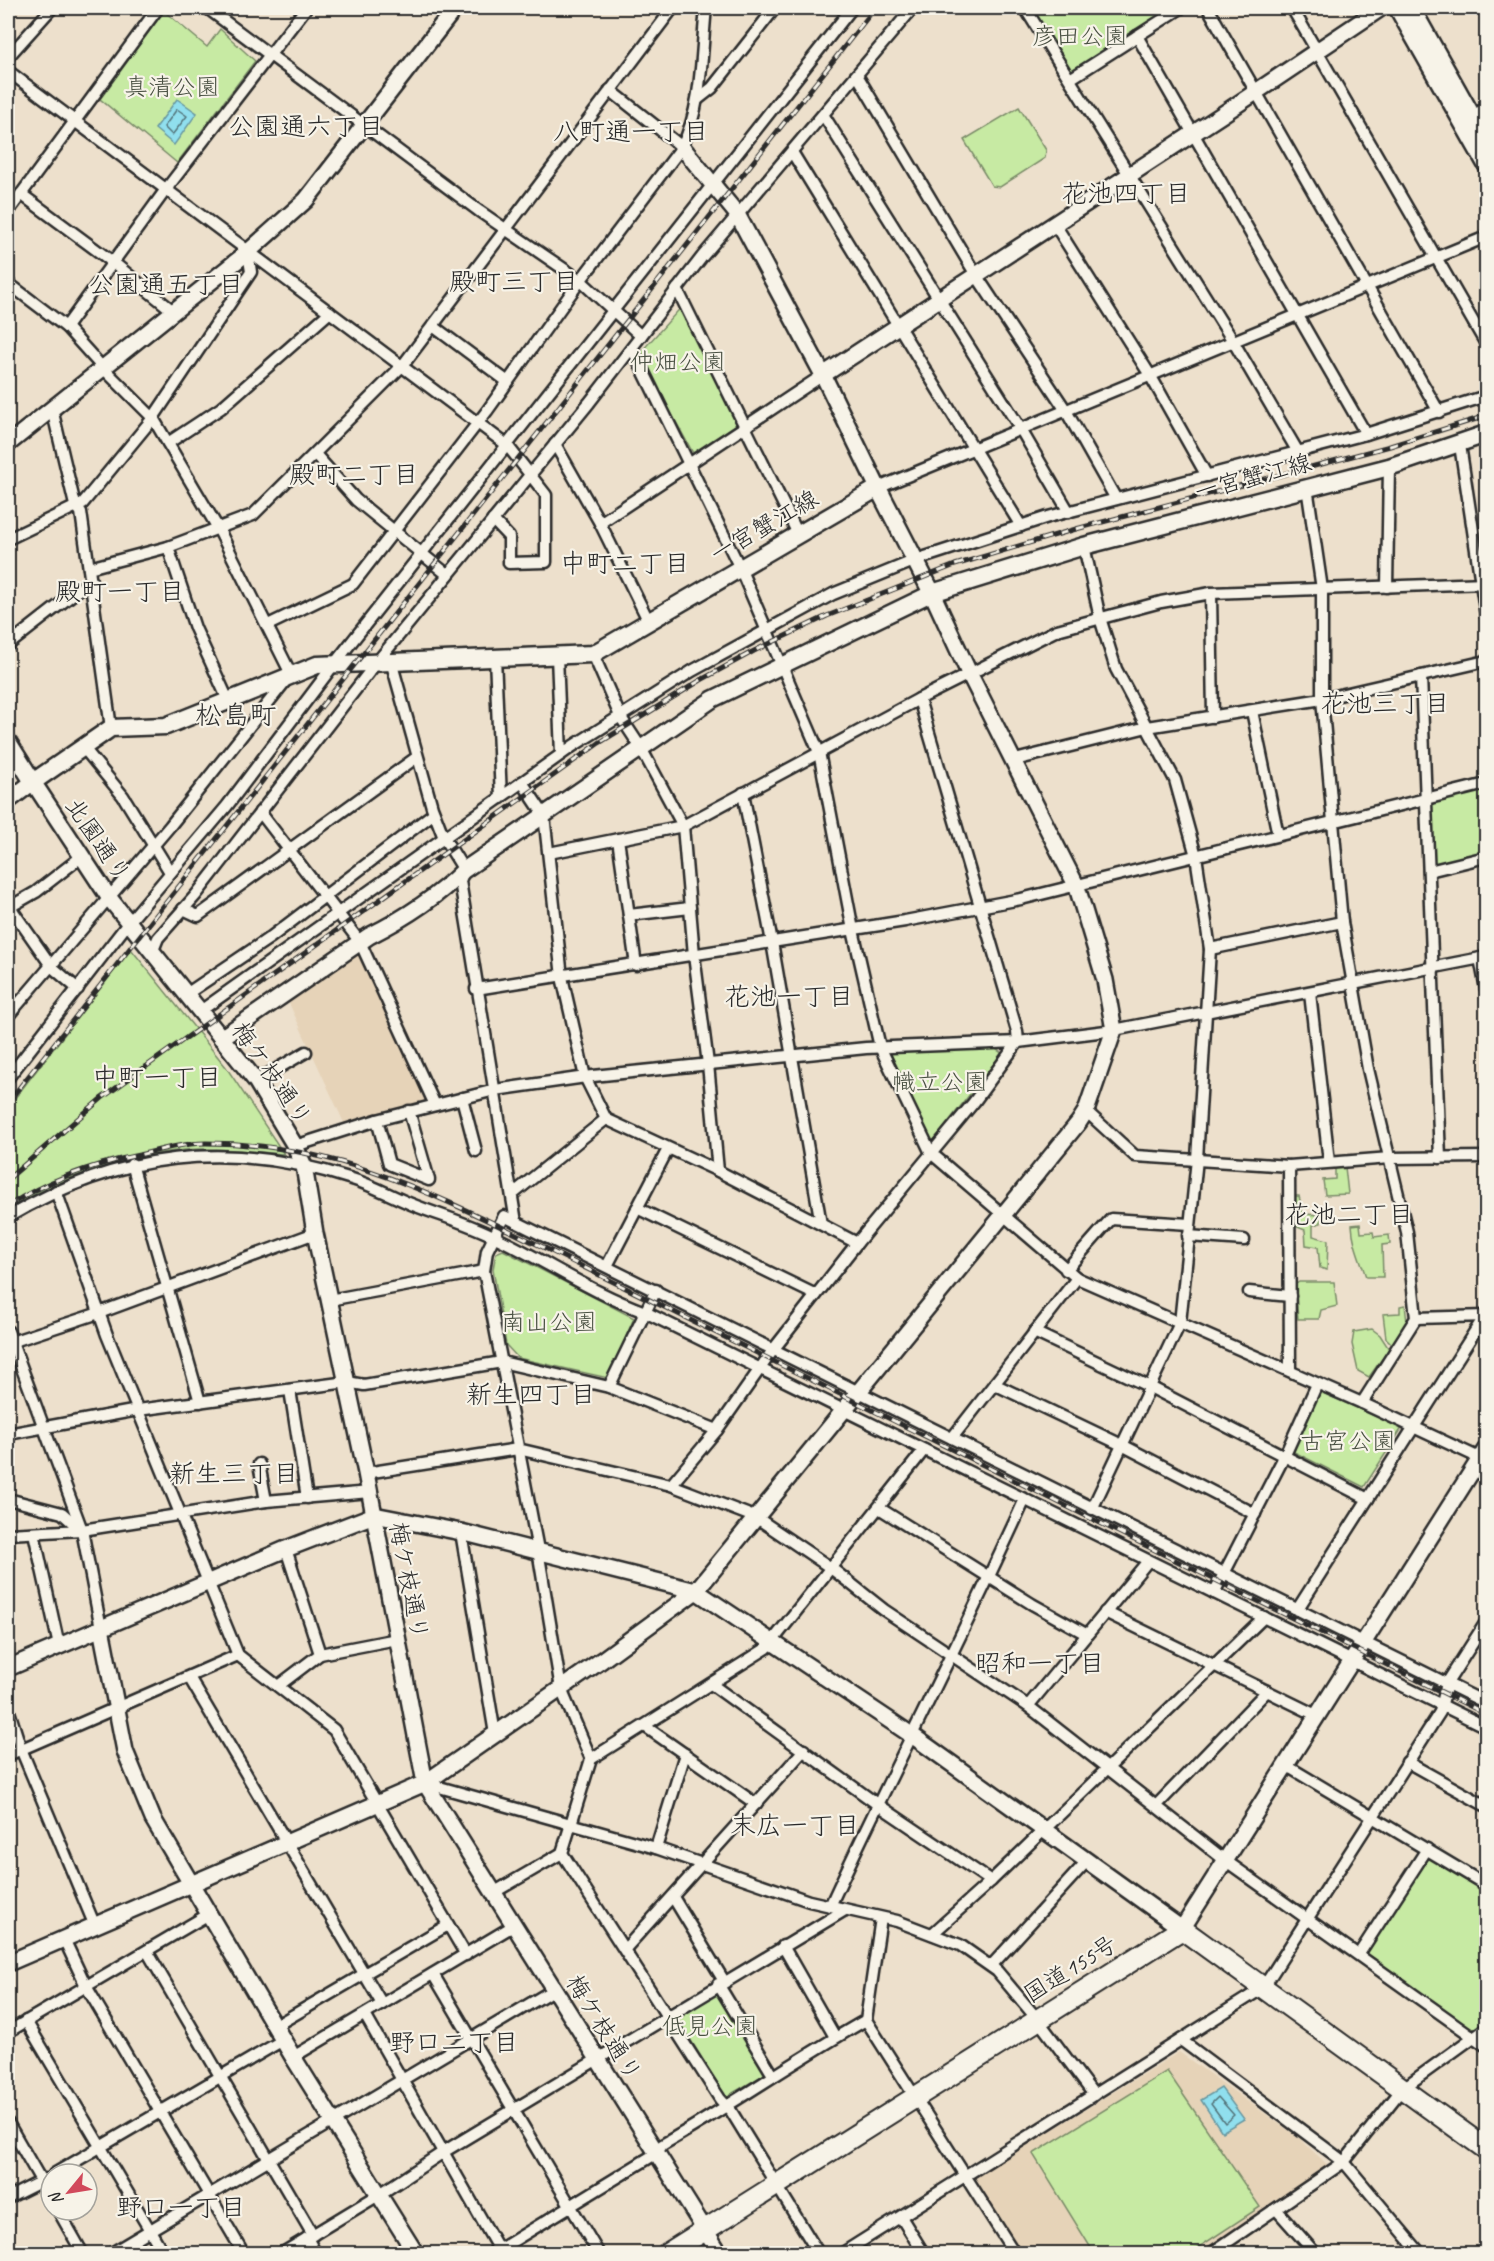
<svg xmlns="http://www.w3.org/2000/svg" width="1494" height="2261" font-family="Caveat,'Klee One',sans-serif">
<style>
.built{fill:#e6d3b8}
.green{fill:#c7eaa3;stroke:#798a67;stroke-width:1.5}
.water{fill:#90dfee;stroke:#6897a0;stroke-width:1.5}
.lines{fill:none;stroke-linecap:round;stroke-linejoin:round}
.shore{stroke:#537379;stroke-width:1.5}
.street-casing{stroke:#2b2b2b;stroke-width:15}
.secondary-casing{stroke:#2b2b2b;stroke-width:20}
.primary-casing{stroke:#2b2b2b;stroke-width:21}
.highway-casing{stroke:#2b2b2b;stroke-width:24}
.street{stroke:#f7f3e8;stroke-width:10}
.secondary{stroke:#f7f3e8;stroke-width:15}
.primary{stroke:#f7f3e8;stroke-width:16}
.highway{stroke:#f7f3e8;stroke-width:20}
.rail-casing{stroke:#2b2b2b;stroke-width:5}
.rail{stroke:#f7f3e8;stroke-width:3;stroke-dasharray:9;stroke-linecap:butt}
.labels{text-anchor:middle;stroke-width:4.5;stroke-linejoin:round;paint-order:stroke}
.park-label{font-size:24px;fill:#4a5143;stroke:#f7f3e8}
.street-label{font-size:24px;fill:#2b2b2b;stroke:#f7f3e8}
.neighbourhood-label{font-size:26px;fill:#2b2b2b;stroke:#f7f3e8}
.quarter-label{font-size:27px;fill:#2b2b2b;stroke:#f7f3e8}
</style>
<rect width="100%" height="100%" fill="#ede0cc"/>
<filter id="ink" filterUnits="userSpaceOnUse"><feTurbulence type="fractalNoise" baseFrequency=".0167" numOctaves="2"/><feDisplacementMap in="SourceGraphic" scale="12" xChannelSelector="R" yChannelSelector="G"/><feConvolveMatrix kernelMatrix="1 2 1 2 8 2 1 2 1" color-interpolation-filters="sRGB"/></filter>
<g filter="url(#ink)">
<!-- built -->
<g class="built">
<polygon points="359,953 428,1100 345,1125 288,1001"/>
<polygon points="1179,2052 1299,2138 1332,2169 1201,2254 1021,2253 974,2178"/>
</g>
<!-- green -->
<g class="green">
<polygon points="1028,8 1184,8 1070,77"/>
<polygon points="164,11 207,47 220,29 255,61 177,163 100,99"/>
<polygon points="1019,107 1046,150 1045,158 1000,187 992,186 964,140"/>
<polygon points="685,303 740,422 693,453 639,354"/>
<polygon points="1486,789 1486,852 1434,864 1430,804"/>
<path d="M131,949L226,1067L284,1154C257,1152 230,1148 202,1149C141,1151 58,1176 8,1210V1107Z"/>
<polygon points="994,1048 1002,1053 932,1143 890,1052"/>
<polygon points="1345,1167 1348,1194 1325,1195 1323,1180 1335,1179 1335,1169"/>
<polygon points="1294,1196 1299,1196 1303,1214 1321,1215 1321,1223 1313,1225 1313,1236 1328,1240 1327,1270 1320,1268 1318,1247 1306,1245 1305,1230 1295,1226"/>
<path d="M1360,1224L1361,1233L1373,1232L1374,1237L1389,1235L1390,1244L1382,1245L1383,1277H1366C1360,1258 1353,1244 1352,1225Z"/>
<polygon points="503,1250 634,1318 608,1378 518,1358 506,1345 493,1269 496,1253"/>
<polygon points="1299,1282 1334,1282 1337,1306 1321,1310 1319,1319 1298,1319 1295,1285"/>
<polygon points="1405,1305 1407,1322 1392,1344 1386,1338 1383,1314 1400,1313 1400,1306"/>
<polygon points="1372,1329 1380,1335 1389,1349 1369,1377 1358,1371 1352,1344 1354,1332"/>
<polygon points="1319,1391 1402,1428 1364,1487 1290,1450"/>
<polygon points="1428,1852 1486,1887 1486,2026 1475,2035 1362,1954"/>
<polygon points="718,1991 767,2073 726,2097 677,2018"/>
<polygon points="1167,2071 1260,2207 1190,2253 1094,2253 1033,2154"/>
</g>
<!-- water -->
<g class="water">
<polygon points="177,99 197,113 174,145 155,129"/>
<polygon points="1221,2088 1244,2119 1222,2132 1201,2100"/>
</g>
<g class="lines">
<!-- shore -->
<g class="shore">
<polygon points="177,109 187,116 172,135 164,127"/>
<polygon points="1218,2097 1234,2115 1225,2123 1211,2104"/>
</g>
<defs>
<g id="street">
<polyline points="207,8 479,211 580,280 641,336"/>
<polyline points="1025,8 1233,341 1298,452"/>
<polyline points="1208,8 1439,412"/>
<polyline points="1292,8 1486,344"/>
<polyline points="1137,36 1366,434"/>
<polyline points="8,57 52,8"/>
<polyline points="8,71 507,445 546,495 546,562 509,563 509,537 493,520"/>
<polyline points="857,75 976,275 1065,409 1116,499"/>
<polyline points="1070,79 1181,8"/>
<polyline points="610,90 682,147"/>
<polyline points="698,99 712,88 775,8"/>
<polyline points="824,116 1020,428 1069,512"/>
<polyline points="1473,116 1486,108"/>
<polyline points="792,152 1021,526"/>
<polyline points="21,194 114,263 173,311"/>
<polyline points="8,212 158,8"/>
<polyline points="1054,223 1150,375 1207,476"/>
<polyline points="8,283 66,327 102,367 153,418 219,530 291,674 170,826 8,1016"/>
<polyline points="677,289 798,534"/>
<polyline points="433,326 508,382"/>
<polyline points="66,327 167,188 306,8"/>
<polyline points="632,348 740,568 819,752 853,930 880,1047 931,1153 1077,1278 1362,1403 1486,1461"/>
<polyline points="52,409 75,505 81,512 111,728"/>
<polyline points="168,443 221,408 330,312"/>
<polyline points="555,444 600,523 649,622"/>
<polyline points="1460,445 1486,616"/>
<polyline points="315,454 356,500 448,575"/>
<polyline points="1307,487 1322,589 1322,699 1342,922 1368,1069 1407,1232 1416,1318 1362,1403"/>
<polyline points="878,488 1486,237"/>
<polyline points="600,523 823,375"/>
<polyline points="8,539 83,503 153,418 251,272 248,252"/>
<polyline points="1084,546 1100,618 1116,669 1175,780 1196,856 1210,949 1197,1159 1180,1323 1092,1509"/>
<polyline points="168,547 195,628 228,700"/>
<polyline points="89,568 168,547 253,515 403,365 673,8"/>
<polyline points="1387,587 1389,467"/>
<polyline points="1211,593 1213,717"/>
<path d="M268,625L353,584L487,411L577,285L682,147C703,104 701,54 706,8"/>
<polyline points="8,645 91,580"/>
<polyline points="593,654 620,716 641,748 683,826 694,955 708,1064 718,1171"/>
<polyline points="557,656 561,754"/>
<polyline points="495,657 501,798"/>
<polyline points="391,661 432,807 444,838 464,870 460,881 516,1222"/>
<polyline points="1421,676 1440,1158"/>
<polyline points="1252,711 1278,835"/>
<polyline points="83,747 123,796 170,872"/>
<polyline points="1015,760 1147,727 1322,699 1486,661"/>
<polyline points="522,782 544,815 562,977 585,1077 606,1119 718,1171 857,1243"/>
<polyline points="743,793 772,942 821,1224"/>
<polyline points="260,812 360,942 435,1105"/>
<polyline points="618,839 636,965"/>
<polyline points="549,853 683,826 919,699 1057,630 1161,602 1211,593 1486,583"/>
<polyline points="1429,871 1486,857"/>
<polyline points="8,904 52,967 78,989"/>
<polyline points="8,908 36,892 81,857"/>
<polyline points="183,909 198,916 417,757"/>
<polyline points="629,915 690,908"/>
<polyline points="1210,949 1342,922"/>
<polyline points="152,953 158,938 196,895 377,662 589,403 702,257 913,8"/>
<polyline points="1480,958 1486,989"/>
<polyline points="476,989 905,921 1021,899 1486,784"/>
<polyline points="1310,993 1329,1162"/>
<polyline points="185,995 271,937 434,813"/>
<polyline points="199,1012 573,746 692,671 833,594 916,560 1048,517 1366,434 1486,396"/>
<polyline points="8,1078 129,922 227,806 335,663 852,8"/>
<polyline points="256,1081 306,1052"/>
<polyline points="462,1098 476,1151"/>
<polyline points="1086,1111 1135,1156 1289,1166 1390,1158 1486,1157"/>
<polyline points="377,1120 389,1164 429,1180 409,1111"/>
<polyline points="295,1146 377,1120 495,1090 593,1076 866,1048 1018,1042 1114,1030 1486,957"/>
<polyline points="132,1164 200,1402"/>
<polyline points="1289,1166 1290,1371"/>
<polyline points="56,1191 107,1335 238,1655 334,1730 466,1955"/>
<polyline points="513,1194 606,1119"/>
<polyline points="637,1208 816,1295"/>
<path d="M8,1217C119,1152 229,1139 352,1179C372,1185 391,1196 411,1204C438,1215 468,1223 495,1237C546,1261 592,1293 645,1312L1486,1727"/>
<polyline points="1188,1236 1244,1240"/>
<polyline points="607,1266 668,1149"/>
<polyline points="1066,1270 1111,1219 1189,1224"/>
<polyline points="1249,1292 1290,1296"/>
<polyline points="329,1300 484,1271"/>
<polyline points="1416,1318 1486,1316"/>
<polyline points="8,1331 82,1530 101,1628"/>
<polyline points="1034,1332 1152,1388 1368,1499"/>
<polyline points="8,1343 99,1313 315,1233"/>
<polyline points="994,1384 1124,1446 1255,1514"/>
<polyline points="609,1387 656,1290"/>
<polyline points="290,1390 307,1498"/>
<polyline points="8,1434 138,1410 347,1382 364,1385 502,1362 609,1387 717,1430"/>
<polyline points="952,1438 1077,1278"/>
<polyline points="259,1464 266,1501"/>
<polyline points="366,1473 518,1449 671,1485 757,1518 831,1568 884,1610 1028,1706 1226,1861 1486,2046"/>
<polyline points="671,1485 717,1430 773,1350 857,1243 974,1102 1018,1042 1017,1031 919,699"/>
<polyline points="8,1499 62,1513 81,1530"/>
<polyline points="879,1508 1032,1604 1086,1634"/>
<polyline points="461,1532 495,1734"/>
<polyline points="34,1533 59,1646"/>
<polyline points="8,1534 82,1530 266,1501 370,1492"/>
<polyline points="1214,1593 1285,1455 1317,1384"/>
<polyline points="1297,1610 1486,1314"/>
<polyline points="1105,1612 1318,1716"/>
<polyline points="320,1654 397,1639"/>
<polyline points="189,1677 382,2004"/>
<polyline points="711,1684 877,1804 991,1881"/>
<polyline points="278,1686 320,1654 286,1549"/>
<polyline points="1028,1706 1148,1561"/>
<polyline points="8,1708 21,1749 95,1926"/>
<polyline points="646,1727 756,1804"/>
<polyline points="8,1755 238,1655"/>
<polyline points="591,1759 561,1689 538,1550 484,1271 487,1251 504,1216 1486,1703"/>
<polyline points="1407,1762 1486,1806"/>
<polyline points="1287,1766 1486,1885"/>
<polyline points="425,1783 656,1848 809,1901 897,1921 960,1945 997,1971 1038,2020 1094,2095"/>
<polyline points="1156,1806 1267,1691"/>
<polyline points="656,1848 685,1754"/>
<polyline points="493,1893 562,1853"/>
<polyline points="673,1897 724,1981"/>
<path d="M830,1906C893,1769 963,1636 1025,1499"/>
<polyline points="881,1918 866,2020 1015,2254"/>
<polyline points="932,1934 991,1881 1264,1617"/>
<polyline points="64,1939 86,1986 244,2254"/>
<polyline points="783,1946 835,2037"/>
<polyline points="625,1949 804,1750"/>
<polyline points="147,1951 313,2235"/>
<polyline points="1359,1954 1427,1849"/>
<polyline points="991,1966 1087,1861"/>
<polyline points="433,1974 599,2254"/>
<polyline points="718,1984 773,2075"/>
<polyline points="365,2015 499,2250"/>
<polyline points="26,2021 164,2254"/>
<polyline points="275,2026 448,1925"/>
<polyline points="8,2032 209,1914"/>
<polyline points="1181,2040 1344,2162 1421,2254"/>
<polyline points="293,2057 513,1926"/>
<polyline points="8,2123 51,2198"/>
<polyline points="54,2174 283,2040"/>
<polyline points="8,2198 46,2179"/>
<polyline points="1276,2209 1316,2254"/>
<polyline points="58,2210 83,2254"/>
<polyline points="901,2217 924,2254"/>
<polyline points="307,2238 316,2254"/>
<polyline points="110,2254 553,1990"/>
<polyline points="281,2254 380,2194 445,2151 845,1910"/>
<path d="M492,2254L657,2153L662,2145C732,2105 797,2059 866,2020"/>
<polyline points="819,2254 731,2111 720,2099 562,1853 591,1759 767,1648 924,1450"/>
<polyline points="841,2254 1263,1988 1440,1712 1447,1683 1486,1622"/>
<polyline points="1210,2254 1344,2162 1402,2089 1486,2028"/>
</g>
<g id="secondary">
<polyline points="1397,8 1486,165"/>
<polyline points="1412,8 1486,140"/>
<polyline points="682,147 737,214 823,375 878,488"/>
<polyline points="823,375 1223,114 1381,8"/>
<polyline points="8,444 248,252 306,200 455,8"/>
<polyline points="8,801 33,782 110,899 256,1081 295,1146 304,1166 315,1233 366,1473 425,1783 720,2254"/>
<polyline points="101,1628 125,1751 153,1819 293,2057 416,2254"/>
<polyline points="8,1668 286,1549 374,1515 461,1532 696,1591 913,1736 1182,1929 1486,1449"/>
<path d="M8,1963L425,1783L602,1660L696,1591L1079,1122L1086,1111L1114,1030L1105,980L1077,887L969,673L932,593L713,699L464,870C437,897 403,919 369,936L221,1038"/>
</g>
<polyline id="primary" points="8,742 33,782 111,728 166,726 317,665 593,654 878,488 932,593 1084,546 1389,467 1486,434"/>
<polyline id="highway" points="667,2254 1182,1929 1486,2149"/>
</defs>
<!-- street casing -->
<use href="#street" class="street-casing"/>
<!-- secondary casing -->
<use href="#secondary" class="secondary-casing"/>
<!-- primary casing -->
<use href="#primary" class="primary-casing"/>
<!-- highway casing -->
<use href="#highway" class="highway-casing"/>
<!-- street -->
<use href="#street" class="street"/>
<!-- secondary -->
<use href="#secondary" class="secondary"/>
<!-- primary -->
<use href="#primary" class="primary"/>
<!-- highway -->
<use href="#highway" class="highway"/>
<defs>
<g id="rail">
<polyline points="8,1102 875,8"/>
<polyline points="8,1179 102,1098 599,743 701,680 754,651 827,616 955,565 1076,529 1390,446 1486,416"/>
<path d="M8,1206C46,1181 94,1164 139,1155C160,1150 184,1143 206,1143C336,1143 433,1194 547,1249L1486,1714"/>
</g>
</defs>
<!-- rail casing -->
<use href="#rail" class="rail-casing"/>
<!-- rail -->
<use href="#rail" class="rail"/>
</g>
</g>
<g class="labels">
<!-- park labels -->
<g class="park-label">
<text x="1080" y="44">彦田公園</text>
<text x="172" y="95">真清公園</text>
<text x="678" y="370">仲畑公園</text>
<text x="940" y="1090">幟立公園</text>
<text x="549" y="1330">南山公園</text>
<text x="1348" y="1449">古宮公園</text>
<text x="710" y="2034">低見公園</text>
</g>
<!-- street labels -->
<g class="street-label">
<text transform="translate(1253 477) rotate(-15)" y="8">一宮蟹江線</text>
<text transform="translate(764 526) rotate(-30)" y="8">一宮蟹江線</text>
<text transform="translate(98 840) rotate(56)" y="8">北園通り</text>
<text transform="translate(272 1074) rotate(55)" y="8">梅ケ枝通り</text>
<text transform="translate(409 1581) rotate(79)" y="8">梅ケ枝通り</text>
<text transform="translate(1070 1969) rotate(-32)" y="8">国道155号</text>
<text transform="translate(604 2028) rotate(58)" y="8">梅ケ枝通り</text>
</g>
<!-- neighbourhood labels -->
<g class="neighbourhood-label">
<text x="306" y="135">公園通六丁目</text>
<text x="631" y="140">八町通一丁目</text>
<text x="1126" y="202">花池四丁目</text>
<text x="514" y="290">殿町三丁目</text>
<text x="166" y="293">公園通五丁目</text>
<text x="354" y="483">殿町二丁目</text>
<text x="625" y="572">中町二丁目</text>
<text x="120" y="600">殿町一丁目</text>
<text x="1385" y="712">花池三丁目</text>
<text x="789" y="1005">花池一丁目</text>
<text x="157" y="1086">中町一丁目</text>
<text x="1349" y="1223">花池二丁目</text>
<text x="531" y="1403">新生四丁目</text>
<text x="234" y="1482">新生三丁目</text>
<text x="1040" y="1672">昭和一丁目</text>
<text x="795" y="1834">末広一丁目</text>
<text x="454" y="2051">野口二丁目</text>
<text x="181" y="2216">野口一丁目</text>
</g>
<!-- quarter labels -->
<g class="quarter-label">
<text x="236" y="724">松島町</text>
</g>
</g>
<!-- margin -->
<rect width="1494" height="2261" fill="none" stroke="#f7f3e8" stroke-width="30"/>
<rect x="15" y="15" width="1464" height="2231" fill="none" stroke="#2b2b2b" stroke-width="2" filter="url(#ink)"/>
<!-- north arrow -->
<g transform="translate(69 2192) rotate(240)"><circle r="28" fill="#f7f3e8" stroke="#a5a39c" stroke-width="1.5"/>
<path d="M0-4.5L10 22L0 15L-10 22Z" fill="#d1495b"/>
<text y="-9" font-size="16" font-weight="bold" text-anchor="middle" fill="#2b2b2b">N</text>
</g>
</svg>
